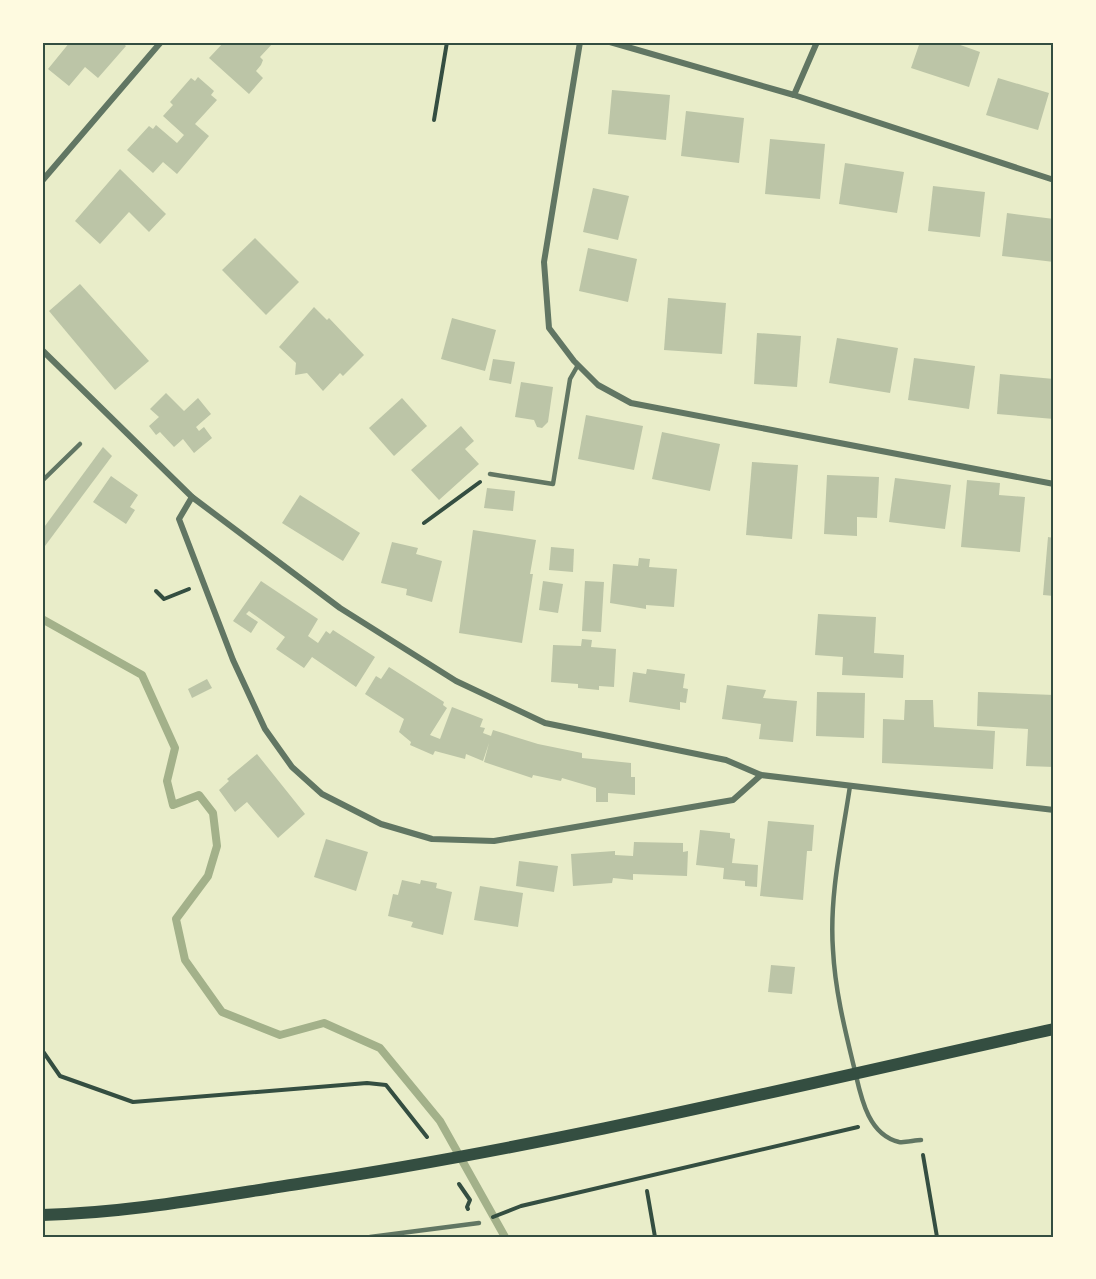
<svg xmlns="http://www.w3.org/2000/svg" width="1096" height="1279" font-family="Barlow,sans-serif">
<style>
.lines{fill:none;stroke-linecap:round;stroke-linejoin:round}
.stream{stroke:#a3b18a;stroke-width:8}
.building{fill:#bcc5a7}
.path{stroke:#344e41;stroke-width:4}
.service{stroke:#617663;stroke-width:4.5}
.minor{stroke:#617663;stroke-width:6}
.secondary{stroke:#344e41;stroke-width:12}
.neatline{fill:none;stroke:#344e41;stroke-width:2}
</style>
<rect width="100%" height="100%" fill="#e9edc9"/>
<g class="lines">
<!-- stream -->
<polyline class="stream" points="42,619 142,675 175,748 167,781 173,805 199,795 213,813 217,846 208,876 176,919 185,960 222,1012 280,1035 324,1023 380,1048 440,1121 505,1237"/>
</g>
<!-- building -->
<g class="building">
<polygon points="70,42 121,42 126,46 98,78 85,67 69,86 48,69"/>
<polygon points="224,42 274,42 260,57 263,60 261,65 256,71 263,78 249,94 209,58"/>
<polygon points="920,42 952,42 980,52 969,87 911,68"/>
<polygon points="198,77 214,91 211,95 217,100 195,124 209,136 177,174 163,162 153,173 127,150 149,126 153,129 156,125 177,143 184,135 163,116 173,105 170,102 191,78 195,81"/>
<polygon points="998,78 1049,93 1038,130 986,115"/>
<polygon points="612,90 670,95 666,140 608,134"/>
<polygon points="686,111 744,118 739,163 681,156"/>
<polygon points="770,139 825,144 820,199 765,194"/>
<polygon points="845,163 904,172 897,213 839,204"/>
<polygon points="120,169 166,214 149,232 129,212 100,244 75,221"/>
<polygon points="933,186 985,192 980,237 928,231"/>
<polygon points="593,188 629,196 618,240 583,232"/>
<polygon points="1007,213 1054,219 1054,262 1002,256"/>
<polygon points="255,238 299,282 266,315 222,270"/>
<polygon points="588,248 637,259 628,302 579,291"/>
<polygon points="80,284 149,361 115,390 49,311"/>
<polygon points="668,298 726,303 722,354 664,350"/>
<polygon points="314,307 327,320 329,318 364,355 343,376 340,373 323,391 307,373 295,375 296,363 279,347"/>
<polygon points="452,318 496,330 485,371 441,359"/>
<polygon points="757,333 801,336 797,387 754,384"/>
<polygon points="837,338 898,348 890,393 829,383"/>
<polygon points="914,358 975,366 969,409 908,400"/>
<polygon points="493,359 515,362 511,384 489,380"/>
<polygon points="1000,374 1054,379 1054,419 997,414"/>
<polygon points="521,382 553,387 548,422 542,428 537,427 534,420 515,417"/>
<polygon points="166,393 184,411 198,398 211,414 196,427 199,431 204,427 212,438 194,453 183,439 174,447 160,432 156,435 149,426 159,417 150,409"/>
<polygon points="402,398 427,426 394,456 369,428"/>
<polygon points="586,415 643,426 634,470 578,459"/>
<polygon points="461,426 474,441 465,449 479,464 439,500 411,470"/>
<polygon points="662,432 720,444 710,491 652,479"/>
<polygon points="103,447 112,456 42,550 42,530"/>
<polygon points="752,462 798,465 792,539 746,535"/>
<polygon points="827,475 879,477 877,518 857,517 857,536 824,534"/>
<polygon points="111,476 138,495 130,507 135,510 126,524 93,502"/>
<polygon points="895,478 951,485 945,529 889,522"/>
<polygon points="967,480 1000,483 999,495 1025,497 1020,552 961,547"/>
<polygon points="487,488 515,491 513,511 484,508"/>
<polygon points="300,495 360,533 343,561 282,523"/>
<polygon points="473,530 536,540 530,574 533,574 522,643 459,633"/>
<polygon points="1048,537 1054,538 1054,596 1043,595"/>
<polygon points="392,542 418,548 416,554 442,561 432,602 406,595 407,589 381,583"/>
<polygon points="551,547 574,549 573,572 549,570"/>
<polygon points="639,558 650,559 649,567 677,569 674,607 646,605 646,609 610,603 613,564 638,566"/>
<polygon points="261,581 318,619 308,636 318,643 326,631 330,634 333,630 375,657 356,687 312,657 304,668 276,649 285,637 249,611 246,614 258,622 251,633 233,621"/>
<polygon points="543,581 563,584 558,613 539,610"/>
<polygon points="585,581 604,582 601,632 582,631"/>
<polygon points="818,614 876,617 874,653 904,655 903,678 842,675 843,657 815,655"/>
<polygon points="582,639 592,640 591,647 616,649 614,687 599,686 599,690 578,688 578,684 551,682 553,645 581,646"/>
<polygon points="389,667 444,702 443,705 447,708 430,735 440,739 452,707 483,719 480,727 485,728 483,733 491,736 493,730 538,744 582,753 582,758 631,763 631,777 635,777 635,795 608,793 608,802 596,802 596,788 562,778 561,781 533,775 532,778 484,762 489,743 483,761 466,754 465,759 435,751 433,755 410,745 411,742 399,732 404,719 365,694 376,676 381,679"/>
<polygon points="647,669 685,674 683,688 688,689 686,703 680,702 680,710 629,702 633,672 646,674"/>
<polygon points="207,679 212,688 192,698 188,689"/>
<polygon points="727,685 766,690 763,698 797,701 793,742 759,739 761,724 722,719"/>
<polygon points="817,692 865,693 864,738 816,736"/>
<polygon points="978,692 1054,695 1054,767 1026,766 1028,729 977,726"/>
<polygon points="905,700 933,700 934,727 995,731 993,769 882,763 883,719 904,720"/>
<polygon points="257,754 305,814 278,838 247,802 235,812 219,790 229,781 227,779"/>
<polygon points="768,821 814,825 812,851 807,851 803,900 760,896"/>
<polygon points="700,830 730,833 730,838 735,839 732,863 758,865 757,887 745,886 745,881 723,879 724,868 696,865"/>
<polygon points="326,839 368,852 356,891 314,877"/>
<polygon points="634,842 683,843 683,852 688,851 687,876 633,874 633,880 613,878 612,883 573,886 571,854 615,851 615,855 633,856"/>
<polygon points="519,861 558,866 554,892 516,886"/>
<polygon points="402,880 420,884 421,880 437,883 436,888 452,892 443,935 411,927 413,922 388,916 393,894 398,895"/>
<polygon points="480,886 523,893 518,927 474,920"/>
<polygon points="771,965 795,967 792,994 768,992"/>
</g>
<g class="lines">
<!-- path -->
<g class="path">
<polyline points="434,120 447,42"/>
<polyline points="424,523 480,482"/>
<polyline points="156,591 164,599 189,589"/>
<polyline points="42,1050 60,1076 133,1102 367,1083 386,1085 427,1137"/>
<polyline points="923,1155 937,1237"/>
<polyline points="459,1184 470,1200 467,1207 468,1209"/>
<polyline points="647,1191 655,1237"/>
<polyline points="493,1217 521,1206 858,1127"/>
</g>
<!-- service -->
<g class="service">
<polyline points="490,474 553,484 570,379 578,365"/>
<polyline points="42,481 80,444"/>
<path d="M850,786C842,840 829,896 833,950C835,989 844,1026 853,1063C860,1090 865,1134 899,1142C905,1143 915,1140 921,1140"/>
<polyline points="370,1237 479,1223"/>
</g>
<!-- minor -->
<g class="minor">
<polyline points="580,42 544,262 549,328 574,361 598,385 631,403 1054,484"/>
<polyline points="610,42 794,95 1054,180"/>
<polyline points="794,95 817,42"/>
<polyline points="42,181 161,42"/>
<polyline points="42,350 192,497 340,608 456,681 545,723 726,760 761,775 1054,810"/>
<polyline points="192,497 179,519 233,660 265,729 292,767 322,794 381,824 432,839 494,841 733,800 761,775"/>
</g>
<!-- secondary -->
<path class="secondary" d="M42,1215C130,1213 217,1196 304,1183C556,1145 805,1084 1054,1029"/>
</g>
<!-- border -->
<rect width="1096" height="1279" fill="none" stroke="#fefae0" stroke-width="87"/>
<rect x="44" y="44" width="1008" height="1192" class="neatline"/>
</svg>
